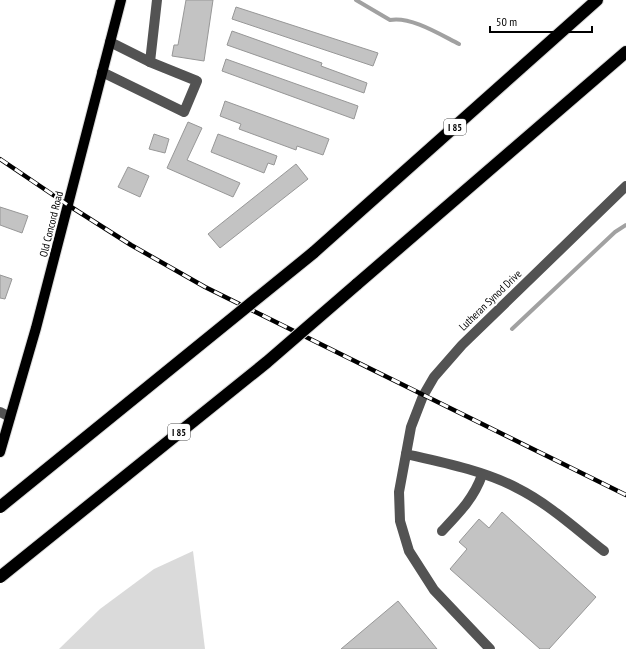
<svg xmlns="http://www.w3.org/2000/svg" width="626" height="649" font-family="'PT Sans Narrow',sans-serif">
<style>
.green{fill:#dadada}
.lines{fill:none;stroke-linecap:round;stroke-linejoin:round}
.stream{stroke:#a1a1a1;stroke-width:4}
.building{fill:#c3c3c3;stroke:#979797}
.major-casing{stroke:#dbdbdb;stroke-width:12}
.highway-casing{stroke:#dbdbdb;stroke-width:14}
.minor{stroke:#535353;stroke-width:10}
.major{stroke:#000;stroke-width:10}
.highway{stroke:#000;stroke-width:12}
.rail-casing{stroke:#000;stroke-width:4.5}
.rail{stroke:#fff;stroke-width:3;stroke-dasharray:9;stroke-linecap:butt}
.highway-bridge-casing{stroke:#dbdbdb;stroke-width:14;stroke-linecap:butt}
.highway-bridge{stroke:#000;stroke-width:12}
.labels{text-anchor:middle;stroke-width:4;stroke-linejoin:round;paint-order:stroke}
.shield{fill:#fff;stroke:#4c4c4c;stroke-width:1}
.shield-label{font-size:10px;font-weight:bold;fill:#000}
.street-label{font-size:11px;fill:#000;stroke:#fff}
</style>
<rect width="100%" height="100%" fill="#fff"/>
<!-- green -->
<polygon class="green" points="193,551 205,649 59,649 100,609 154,569"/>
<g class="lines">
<!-- stream -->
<g class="stream">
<path d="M356,0L390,20C411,16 441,35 459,44"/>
<polyline points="512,329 615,232 626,225"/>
</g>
</g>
<!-- building -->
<g class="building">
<polygon points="186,0 213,0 204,61 172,56 174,45 178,45"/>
<polygon points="236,7 378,53 373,66 232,19"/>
<polygon points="232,31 322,63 321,66 367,83 364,93 227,45"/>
<polygon points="226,59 358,106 354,119 222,71"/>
<polygon points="225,101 329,139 323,155 297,146 296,150 239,129 241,124 220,116"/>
<polygon points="188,122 202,128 187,160 240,183 233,197 167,168"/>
<polygon points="154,134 169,139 165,153 149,149"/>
<polygon points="218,134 277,156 274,165 268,163 264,173 211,152"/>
<polygon points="296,164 308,179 220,248 208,234"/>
<polygon points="128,167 149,176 140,197 118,187"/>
<polygon points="0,207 28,216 22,233 0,225"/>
<polygon points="0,275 12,279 5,299 0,298"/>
<polygon points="502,512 596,597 549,649 540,649 450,569 467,549 459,542 479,519 489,528"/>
<polygon points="398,601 437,649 341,649"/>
</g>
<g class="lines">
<defs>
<polyline id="major" points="0,452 36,328 121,0"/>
<g id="highway">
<polyline points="313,253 597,0"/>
<polyline points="356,285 626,52"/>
</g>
</defs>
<!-- major casing -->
<use href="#major" class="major-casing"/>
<!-- highway casing -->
<use href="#highway" class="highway-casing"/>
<!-- minor -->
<g class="minor">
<polyline points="110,42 150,62"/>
<polyline points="102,72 184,112 197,81 150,62 157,0"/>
<polyline points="0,412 10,417"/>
<path d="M406,454C441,462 485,471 517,488C549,504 576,529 604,551"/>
<path d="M442,531C459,513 474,498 482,475"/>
<polyline points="490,649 434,590 409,551 400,521 399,492 411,427 423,396 434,377 462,345 626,186"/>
</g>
<!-- major -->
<use href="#major" class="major"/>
<!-- highway -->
<use href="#highway" class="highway"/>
<defs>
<polyline id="rail" points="0,159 68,205 131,245 205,287 626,495"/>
</defs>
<!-- rail casing -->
<use href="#rail" class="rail-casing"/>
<!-- rail -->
<use href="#rail" class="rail"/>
<defs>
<g id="highway-bridge">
<polyline points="0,507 313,253"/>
<polyline points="0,577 267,362 356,285"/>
</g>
</defs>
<!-- highway-bridge casing -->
<use href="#highway-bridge" class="highway-bridge-casing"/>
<!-- highway-bridge -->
<use href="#highway-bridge" class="highway-bridge"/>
</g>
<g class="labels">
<!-- shield labels -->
<g class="shield">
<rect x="444" y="119" width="22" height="16" rx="3"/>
<rect x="168" y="424" width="22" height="16" rx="3"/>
</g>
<g class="shield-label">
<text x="455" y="131">I 85</text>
<text x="179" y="436">I 85</text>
</g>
<!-- street labels -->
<g class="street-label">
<text transform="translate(51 224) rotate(-76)" y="4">Old Concord Road</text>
<text transform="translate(490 300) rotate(-44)" y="4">Lutheran Synod Drive</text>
</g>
</g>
<!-- scale -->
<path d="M490 26v6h102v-6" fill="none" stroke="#000000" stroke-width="2"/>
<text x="496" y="26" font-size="12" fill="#000000" stroke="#ffffff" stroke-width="3" paint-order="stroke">50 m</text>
</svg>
